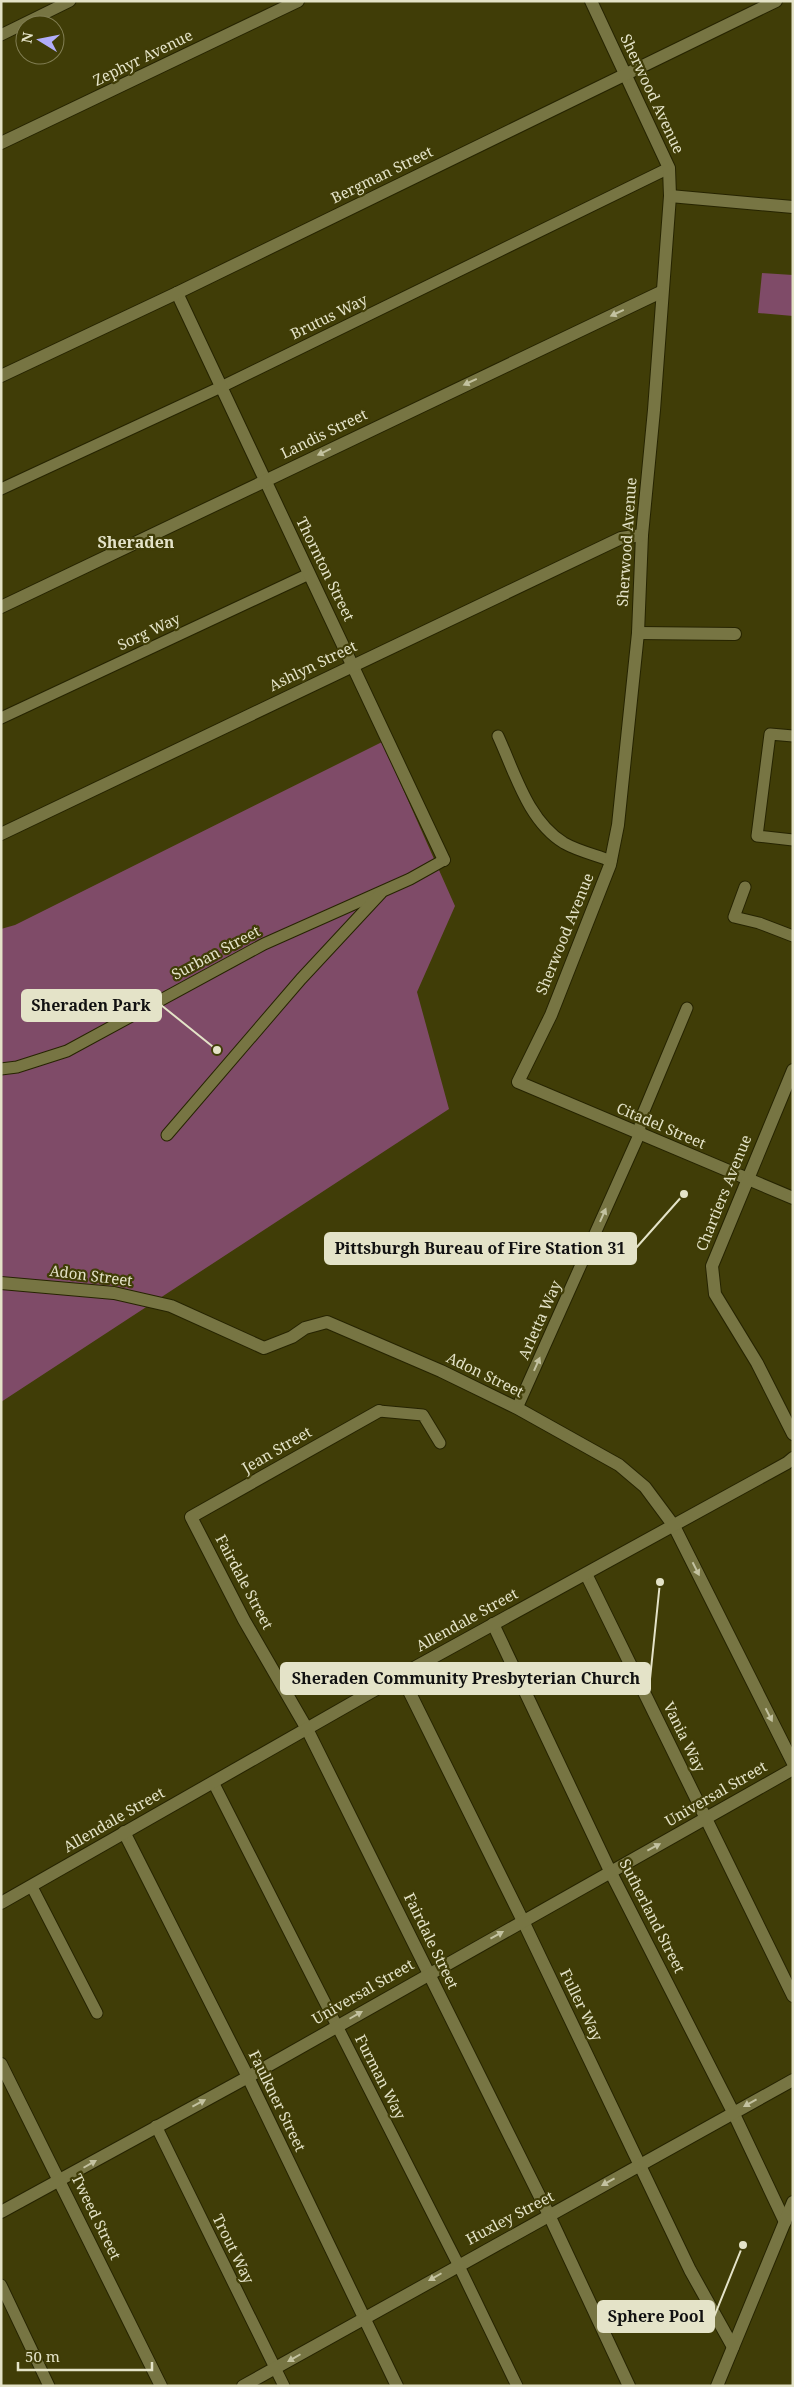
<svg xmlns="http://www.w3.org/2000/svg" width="794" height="2387" font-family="'Noto Serif',serif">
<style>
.green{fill:#7f4b68}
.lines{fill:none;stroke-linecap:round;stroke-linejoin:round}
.service-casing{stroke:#262400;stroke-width:13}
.minor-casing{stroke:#262400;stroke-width:14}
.tertiary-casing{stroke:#262400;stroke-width:14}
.service{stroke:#777543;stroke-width:11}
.minor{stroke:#777543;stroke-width:12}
.tertiary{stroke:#777543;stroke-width:12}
.oneway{fill:#c3c2a0}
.labels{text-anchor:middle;stroke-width:4.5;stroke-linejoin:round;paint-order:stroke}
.street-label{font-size:15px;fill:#e4e3c8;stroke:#403d07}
.neighbourhood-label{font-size:16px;font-weight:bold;fill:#e4e3c8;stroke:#403d07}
.leader{fill:none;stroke:#e4e3c8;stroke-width:2}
.callout-dot{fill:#e4e3c8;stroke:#403d07;stroke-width:2}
.callout{fill:#e4e3c8;stroke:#e4e3c8;stroke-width:2}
.callout-label{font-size:16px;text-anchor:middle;font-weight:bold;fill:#111}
</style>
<rect width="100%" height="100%" fill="#403d07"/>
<!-- green -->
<g class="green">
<polygon points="762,273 793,275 793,316 758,313"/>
<polygon points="382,742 455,906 417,992 449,1109 1,1402 1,929 15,925"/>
</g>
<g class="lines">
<defs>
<g id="service">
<polyline points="1,35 70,1"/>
<polyline points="1,489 221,387 669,168"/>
<polyline points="1,718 309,574"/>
<path d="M498,736C515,773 528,821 564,843C578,851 596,855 611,861"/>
<polyline points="793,736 770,734 757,836 793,840"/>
<polyline points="745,887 734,917 759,923 793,936"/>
<polyline points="1,1069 17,1067 67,1051 264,944 410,879 444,860"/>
<polyline points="167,1135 301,979 381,893"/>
<polyline points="517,1408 639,1135 641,1118 687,1008"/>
<polyline points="379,1411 423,1415 440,1443"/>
<polyline points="214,1784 458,2264 517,2386"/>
<polyline points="32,1887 97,2013"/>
<polyline points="156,2126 284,2386"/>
<polyline points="1,2285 49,2386"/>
</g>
<g id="minor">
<polyline points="591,1 669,168 670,196 654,410 642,535 638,633 618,825 610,865 551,1015 518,1082 793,1198"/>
<polyline points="1,143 298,1"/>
<polyline points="670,196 793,207"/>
<polyline points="177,293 444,860"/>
<polyline points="1,376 177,293 776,1"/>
<polyline points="1,607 661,292"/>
<polyline points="638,633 735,634"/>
<polyline points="1,834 621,538 642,535"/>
<polyline points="1,1283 114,1293 171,1306 264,1348 292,1337 305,1328 327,1322 441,1371 517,1408 619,1465 645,1487 674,1526 793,1763"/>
<polyline points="379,1411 191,1517 244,1620 307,1729 549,2215 629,2386"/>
<polyline points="586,1574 793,1996"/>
<polyline points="493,1624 610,1871 733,2112 785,2222"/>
<polyline points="401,1675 523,1921 690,2270 733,2347"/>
<polyline points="124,1832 248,2077 397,2386"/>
<polyline points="1,1903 401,1675 787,1463 793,1458"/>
<polyline points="1,2064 161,2386"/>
<polyline points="1,2212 248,2077 793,1769"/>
<polyline points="243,2386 793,2080"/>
</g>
<g id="tertiary">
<polyline points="793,1070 712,1266 715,1294 757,1363 793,1434"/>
<polyline points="717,2386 793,2202"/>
</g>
</defs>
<!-- service casing -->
<use href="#service" class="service-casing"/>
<!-- minor casing -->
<use href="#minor" class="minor-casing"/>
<!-- tertiary casing -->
<use href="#tertiary" class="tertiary-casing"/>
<!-- service -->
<use href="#service" class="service"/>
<!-- minor -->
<use href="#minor" class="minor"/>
<!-- tertiary -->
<use href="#tertiary" class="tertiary"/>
</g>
<!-- one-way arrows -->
<defs><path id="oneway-solid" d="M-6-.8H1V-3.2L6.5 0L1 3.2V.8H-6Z" transform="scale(1.25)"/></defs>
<g class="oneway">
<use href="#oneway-solid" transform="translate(617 313) rotate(155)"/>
<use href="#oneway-solid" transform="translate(470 382) rotate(155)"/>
<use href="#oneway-solid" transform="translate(324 452) rotate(154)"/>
<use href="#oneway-solid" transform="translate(603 1215) rotate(-66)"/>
<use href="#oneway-solid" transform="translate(537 1364) rotate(-66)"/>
<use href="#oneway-solid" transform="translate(696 1569) rotate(63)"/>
<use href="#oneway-solid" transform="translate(769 1715) rotate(63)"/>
<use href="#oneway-solid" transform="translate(654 1847) rotate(-28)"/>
<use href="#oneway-solid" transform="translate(497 1935) rotate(-29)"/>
<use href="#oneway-solid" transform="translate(356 2015) rotate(-30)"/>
<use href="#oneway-solid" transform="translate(199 2103) rotate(-28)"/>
<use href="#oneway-solid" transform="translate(750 2103) rotate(151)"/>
<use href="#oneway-solid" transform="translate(90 2164) rotate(-30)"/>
<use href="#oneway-solid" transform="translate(608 2182) rotate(151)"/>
<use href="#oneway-solid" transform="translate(435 2277) rotate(150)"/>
<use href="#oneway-solid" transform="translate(294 2358) rotate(150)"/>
</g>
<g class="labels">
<!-- street labels -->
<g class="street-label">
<text transform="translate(143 58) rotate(-26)" y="5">Zephyr Avenue</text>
<text transform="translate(652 94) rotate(65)" y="5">Sherwood Avenue</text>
<text transform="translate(382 175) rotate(-26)" y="5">Bergman Street</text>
<text transform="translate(329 317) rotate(-26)" y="5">Brutus Way</text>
<text transform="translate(324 434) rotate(-26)" y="5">Landis Street</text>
<text transform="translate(627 542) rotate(-86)" y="5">Sherwood Avenue</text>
<text transform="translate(325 569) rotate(64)" y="5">Thornton Street</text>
<text transform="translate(149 632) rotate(-25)" y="5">Sorg Way</text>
<text transform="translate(313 666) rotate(-26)" y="5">Ashlyn Street</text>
<text transform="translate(565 934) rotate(-68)" y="5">Sherwood Avenue</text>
<text transform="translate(216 953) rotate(-28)" y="5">Surban Street</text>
<text transform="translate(661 1126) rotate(23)" y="5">Citadel Street</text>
<text transform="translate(724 1193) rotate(-68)" y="5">Chartiers Avenue</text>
<text transform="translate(91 1276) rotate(7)" y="5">Adon Street</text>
<text transform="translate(540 1320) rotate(-66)" y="5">Arletta Way</text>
<text transform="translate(485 1375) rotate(26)" y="5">Adon Street</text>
<text transform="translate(277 1450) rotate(-30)" y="5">Jean Street</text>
<text transform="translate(244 1582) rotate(62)" y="5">Fairdale Street</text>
<text transform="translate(467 1620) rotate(-29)" y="5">Allendale Street</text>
<text transform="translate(684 1737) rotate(64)" y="5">Vania Way</text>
<text transform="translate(716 1794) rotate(-30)" y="5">Universal Street</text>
<text transform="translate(114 1820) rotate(-30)" y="5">Allendale Street</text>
<text transform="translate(652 1916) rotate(63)" y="5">Sutherland Street</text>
<text transform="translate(431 1941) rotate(64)" y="5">Fairdale Street</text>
<text transform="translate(363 1992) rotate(-30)" y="5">Universal Street</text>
<text transform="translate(581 2005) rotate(64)" y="5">Fuller Way</text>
<text transform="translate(380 2077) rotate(63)" y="5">Furman Way</text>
<text transform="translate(277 2101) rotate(64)" y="5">Faulkner Street</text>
<text transform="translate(96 2217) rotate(64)" y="5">Tweed Street</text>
<text transform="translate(510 2218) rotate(-28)" y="5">Huxley Street</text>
<text transform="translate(233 2249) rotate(64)" y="5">Trout Way</text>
</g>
<!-- neighbourhood labels -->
<g class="neighbourhood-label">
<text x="136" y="548">Sheraden</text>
</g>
</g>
<!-- callouts -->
<path class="leader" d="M217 1050L161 1005M684 1194L636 1248M660 1582L650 1679M743 2245L714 2317"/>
<g class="callout-dot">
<circle cx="217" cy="1050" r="5"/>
<circle cx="684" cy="1194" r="5"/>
<circle cx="660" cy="1582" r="5"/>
<circle cx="743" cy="2245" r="5"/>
</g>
<g class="callout">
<rect x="22" y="990" width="139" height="31" rx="5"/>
<rect x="325" y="1233" width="311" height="31" rx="5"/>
<rect x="281" y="1663" width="369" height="31" rx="5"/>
<rect x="598" y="2301" width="116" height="31" rx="5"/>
</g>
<g class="callout-label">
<text x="91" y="1011">Sheraden Park</text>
<text x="480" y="1254">Pittsburgh Bureau of Fire Station 31</text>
<text x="466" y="1684">Sheraden Community Presbyterian Church</text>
<text x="656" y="2322">Sphere Pool</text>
</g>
<!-- border -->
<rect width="794" height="2387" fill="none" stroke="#e4e3c8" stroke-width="5"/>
<!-- north arrow -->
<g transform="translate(40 40) rotate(280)"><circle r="24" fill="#403d07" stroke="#827f54"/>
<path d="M0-4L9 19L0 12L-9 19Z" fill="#b1adfa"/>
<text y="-8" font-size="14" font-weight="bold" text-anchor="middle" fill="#e4e3c8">N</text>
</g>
<!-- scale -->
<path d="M18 2362v8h134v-8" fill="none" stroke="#e4e3c8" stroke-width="2.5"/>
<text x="25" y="2362" font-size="15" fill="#e4e3c8" stroke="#403d07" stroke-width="4" paint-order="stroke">50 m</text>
</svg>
